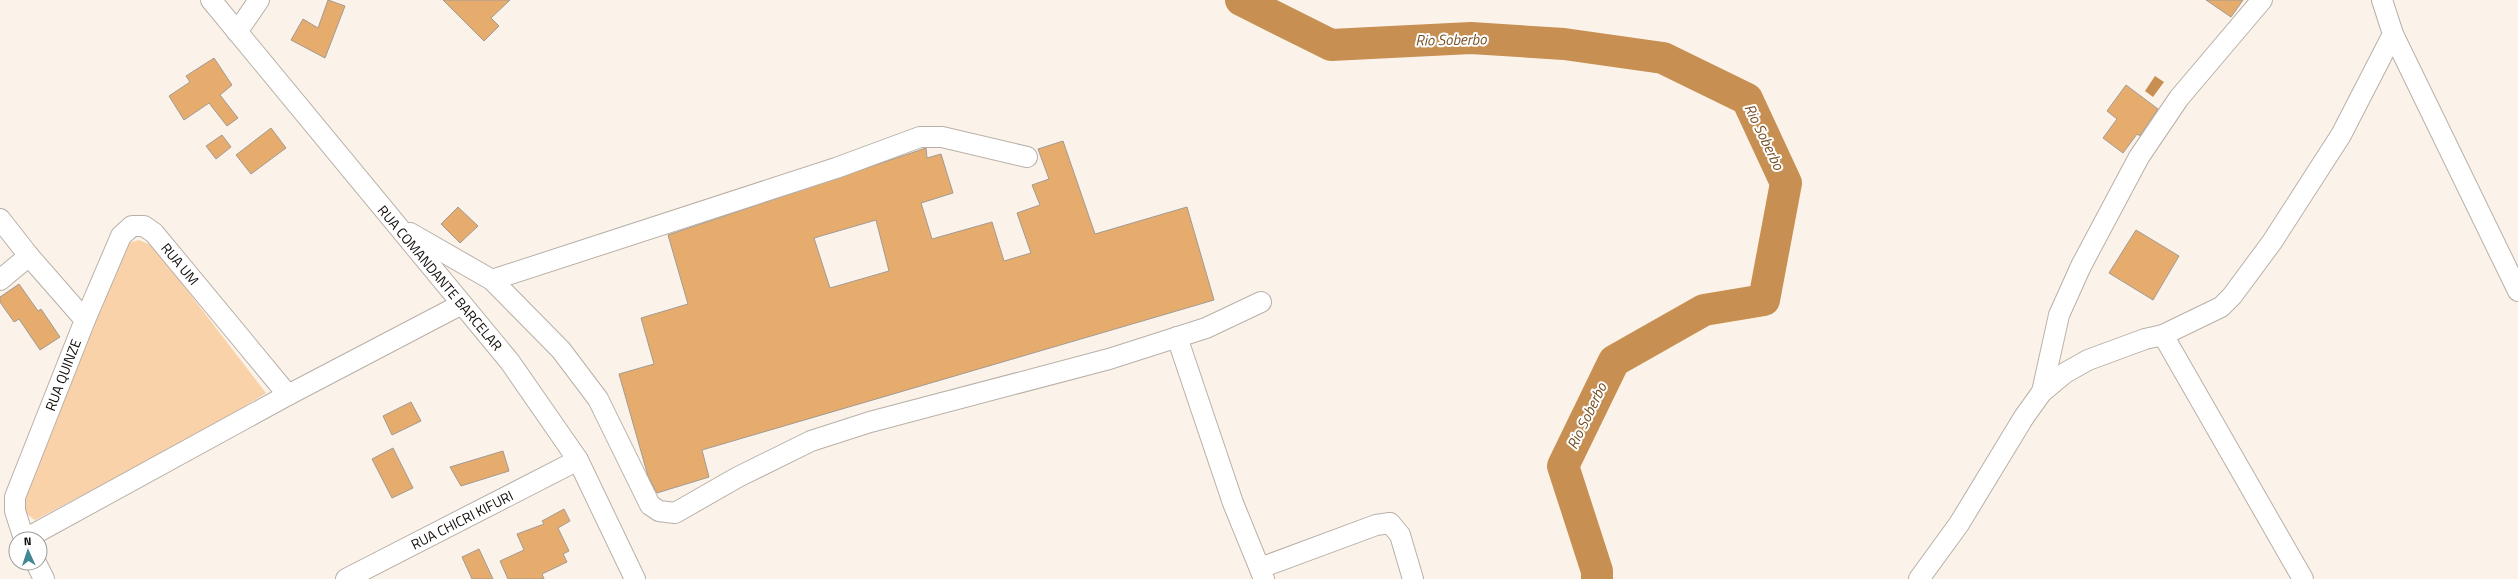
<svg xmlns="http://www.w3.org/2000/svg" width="2518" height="579" font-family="'Titillium Web',sans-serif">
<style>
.green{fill:#fad2a9}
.water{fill:#c78f52}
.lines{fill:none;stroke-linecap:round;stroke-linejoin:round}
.river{stroke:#c78f52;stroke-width:32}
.building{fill:#e6ac6e;stroke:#a29a92;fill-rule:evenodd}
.minor-casing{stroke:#b8b0a8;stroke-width:22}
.minor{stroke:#fff;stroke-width:20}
.labels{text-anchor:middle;stroke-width:4;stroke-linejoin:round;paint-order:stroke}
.street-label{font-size:14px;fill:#0e0b08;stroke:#fff}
.water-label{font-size:15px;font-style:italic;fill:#764e21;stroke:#fff}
</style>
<rect width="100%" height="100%" fill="#fbf3ea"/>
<!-- green -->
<polygon class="green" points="139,240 153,246 266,393 209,429 35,520 24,512 25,493 122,250 129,243"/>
<!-- water -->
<polygon class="water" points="2155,76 2164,82 2153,97 2145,91"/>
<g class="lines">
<!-- river -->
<polyline class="river" points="1241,0 1331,45 1471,38 1564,44 1663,58 1747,99 1786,183 1764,300 1704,310 1614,361 1563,466 1597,571 1597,579"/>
</g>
<!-- building -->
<g class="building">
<polygon points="328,0 345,6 325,58 291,40 303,19 318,28"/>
<polygon points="443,0 510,0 491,18 499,26 484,41"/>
<polygon points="2206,0 2243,0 2231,17"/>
<polygon points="214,58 232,85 220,95 238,118 227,126 209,103 184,120 169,96 190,82 186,76"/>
<polygon points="2126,85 2158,109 2140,136 2137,134 2123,153 2103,138 2117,119 2107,111"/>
<polygon points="271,128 286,148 251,174 236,155"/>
<polygon points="222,135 231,147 216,159 206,146"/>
<path d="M1063,141L1095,234L1187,207L1214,300L702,450L709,477L657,493L648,476L619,374L654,364L641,318L688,304L668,235L926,148L927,158L941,154L953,193L921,203L932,239L992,222L1004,261L1031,253L1017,213L1040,205L1032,185L1049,179L1038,149ZM876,220L889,271L830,288L814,238Z"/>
<polygon points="458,207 478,226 460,243 441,224"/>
<polygon points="2136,230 2179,256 2153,300 2109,273"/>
<polygon points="19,284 38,311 41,309 60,337 40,350 19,319 14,322 0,302 0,297"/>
<polygon points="411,402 421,421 392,435 383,416"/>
<polygon points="393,448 413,488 392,498 372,459"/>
<polygon points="503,451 509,471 461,486 450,467"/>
<polygon points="564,509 570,521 558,528 569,551 563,554 567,562 542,574 544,579 508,579 500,561 524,550 517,534 544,524 542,521"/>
<polygon points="479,549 493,579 472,579 462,557"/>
</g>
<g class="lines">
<defs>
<g id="minor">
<polyline points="211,0 510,362 578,460 635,579"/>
<polyline points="2382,0 2393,34 2518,291"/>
<polyline points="237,32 259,0"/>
<polyline points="0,219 29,256 0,280"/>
<polyline points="410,233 492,280 836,168 920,137 942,137 1027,157"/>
<polyline points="492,280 561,350 598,399 650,505 659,511 675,513 738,477 811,441 870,422 1109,359 1206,328 1261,302"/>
<polyline points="85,320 121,236 132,226 144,226 154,233 288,395"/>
<polyline points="2163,335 2303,579"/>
<polyline points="1177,337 1233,503 1264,579"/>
<polyline points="2042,392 2059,315 2081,266 2139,157 2179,98 2262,0"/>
<polyline points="24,539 15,511 15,497 85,320 29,256"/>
<polyline points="25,539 288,395 462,304"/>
<polyline points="36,563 44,579"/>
<polyline points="1260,568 1376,525 1390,523 1400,535 1413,579"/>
<polyline points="346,579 578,460"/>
<polyline points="1919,579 1959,524 2024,417 2042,392 2065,373 2088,360 2145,339 2163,335 2221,307 2232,296 2272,242 2341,135 2393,34"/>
</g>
</defs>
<!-- minor casing -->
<use href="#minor" class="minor-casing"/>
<!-- minor -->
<use href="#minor" class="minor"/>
</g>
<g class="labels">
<!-- street labels -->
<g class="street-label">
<text transform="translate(180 264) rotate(50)" y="5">RUA UM</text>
<text transform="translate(440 278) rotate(50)" y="5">RUA COMANDANTE BARCELAR</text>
<text transform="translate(63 375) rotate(-69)" y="5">RUA QUINZE</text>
<text transform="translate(462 520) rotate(-27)" y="5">RUA CHICRI KIFURI</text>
</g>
<!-- water labels -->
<g class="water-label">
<text transform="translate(1451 40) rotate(-1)" y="5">Rio Soberbo</text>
<text transform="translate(1764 137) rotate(64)" y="5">Rio Soberbo</text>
<text transform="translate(1587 416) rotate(-64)" y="5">Rio Soberbo</text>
</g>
</g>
<!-- north arrow -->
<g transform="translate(28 551) rotate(357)"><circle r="19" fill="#ffffff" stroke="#9f9d9c"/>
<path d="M0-3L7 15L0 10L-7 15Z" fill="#428893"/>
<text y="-6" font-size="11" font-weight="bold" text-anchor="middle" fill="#0e0b08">N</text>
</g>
</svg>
